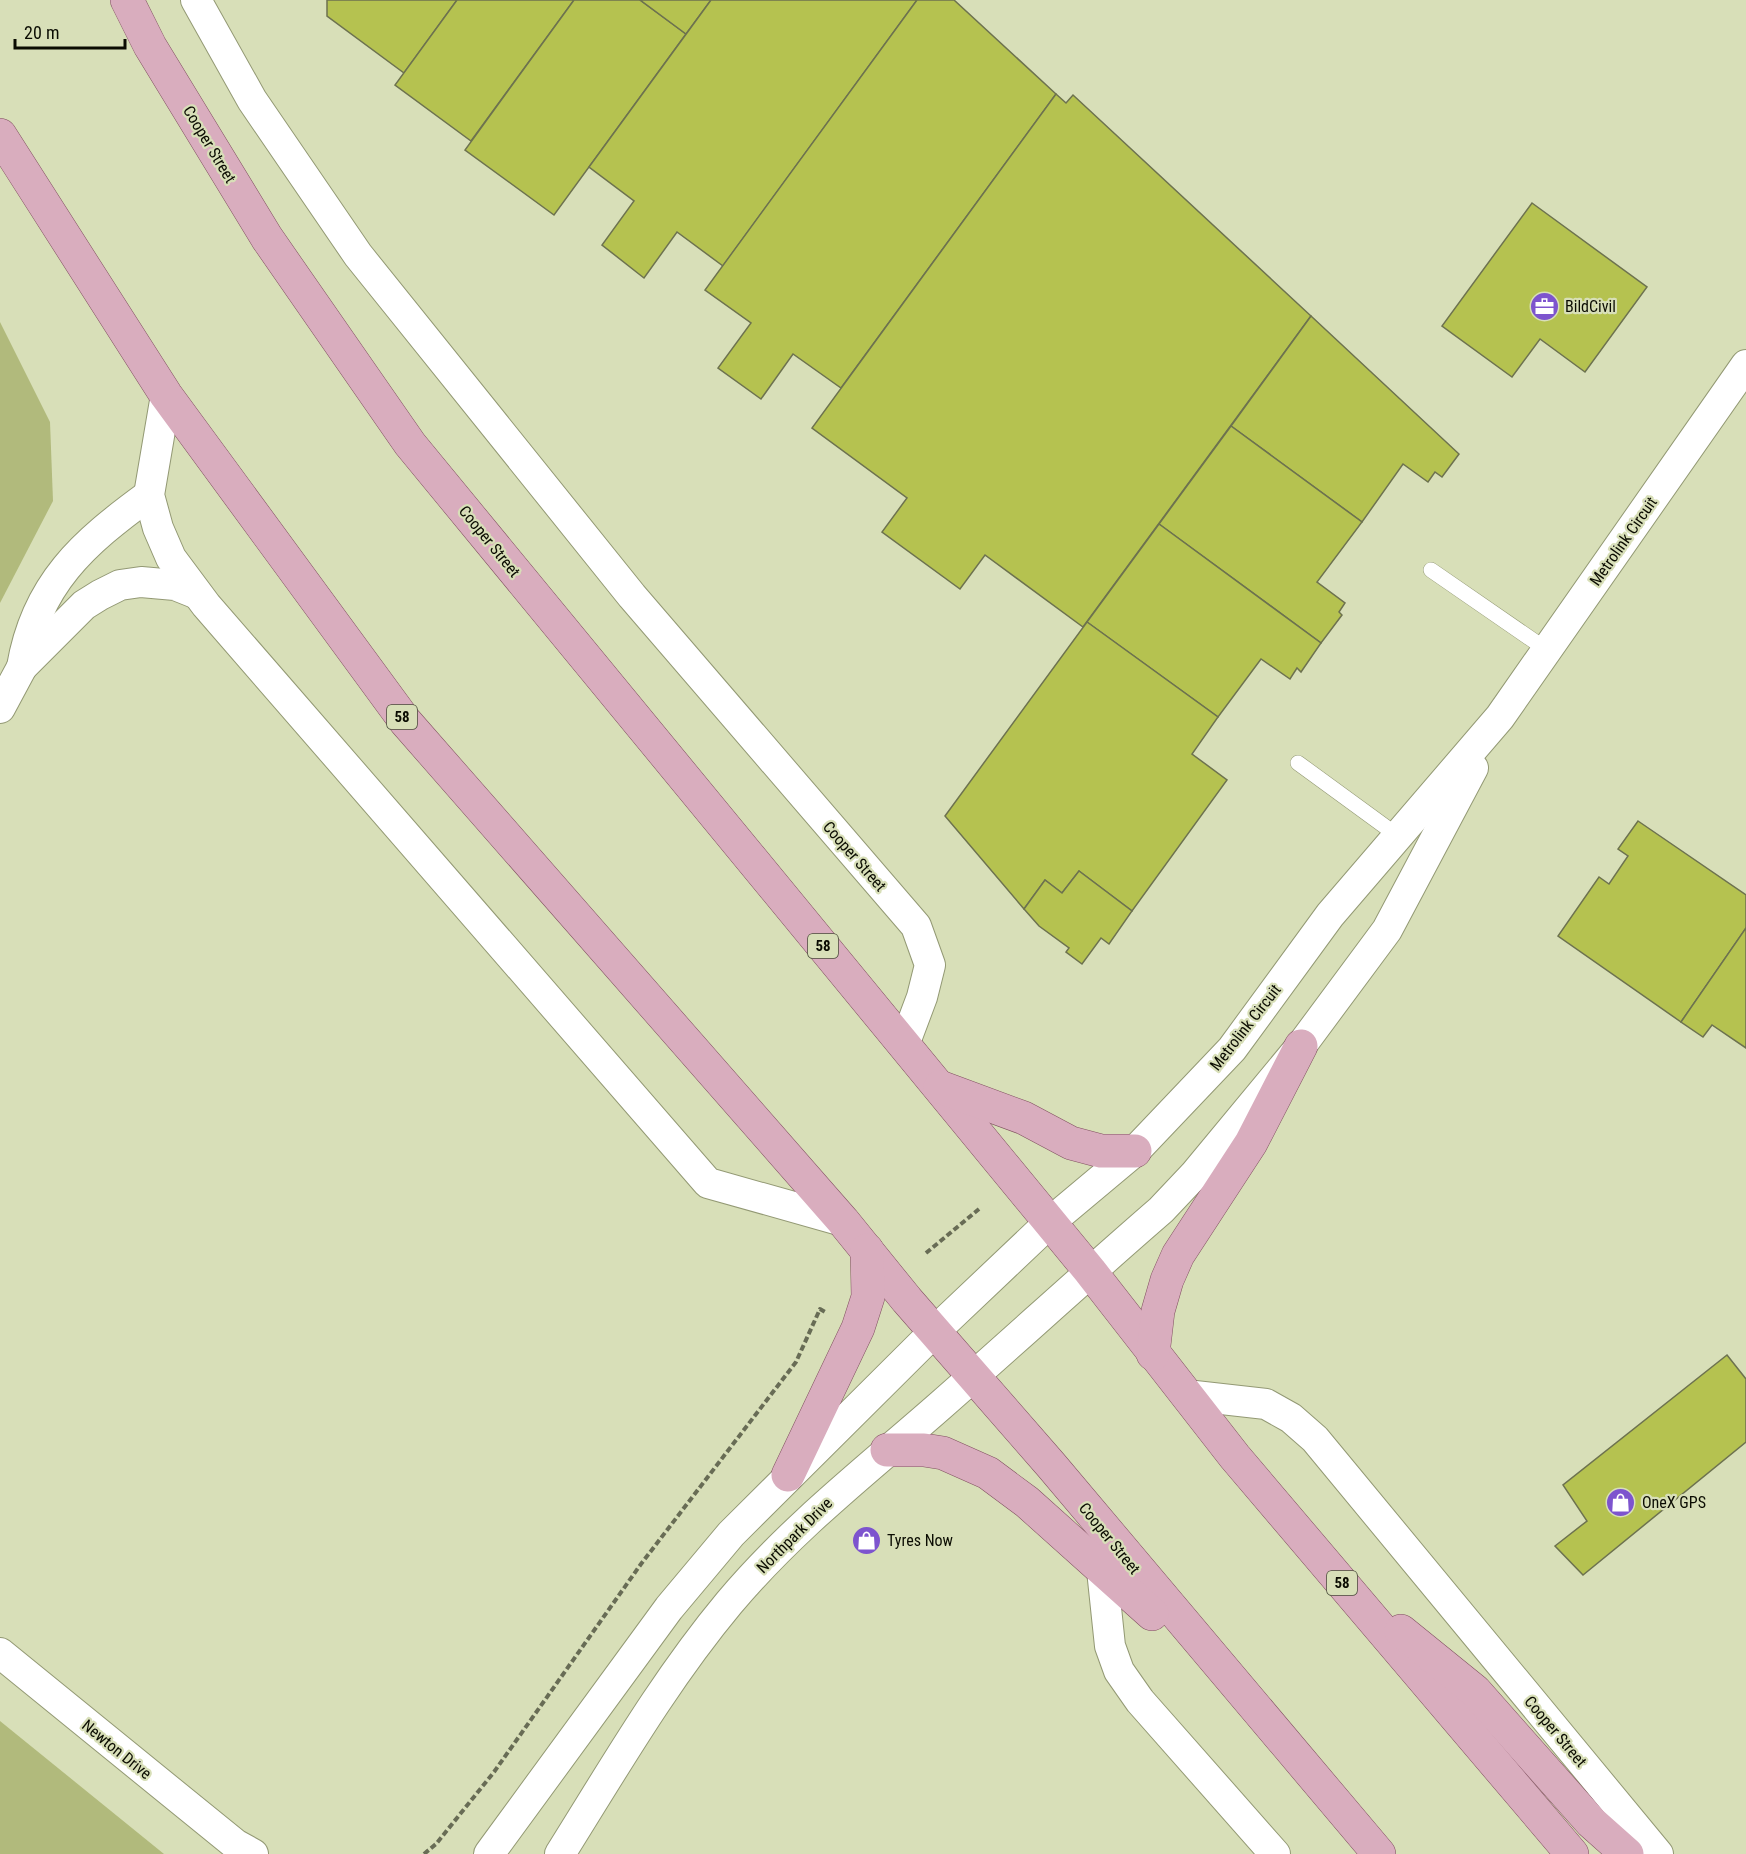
<svg xmlns="http://www.w3.org/2000/svg" width="1746" height="1854" font-family="'Roboto Condensed',sans-serif">
<style>
.green{fill:#b1ba7c}
.building{fill:#b5c250;stroke:#6d724f;stroke-width:1.5}
.lines{fill:none;stroke-linecap:round;stroke-linejoin:round}
.service-casing{stroke:#939974;stroke-width:16}
.minor-casing{stroke:#939974;stroke-width:32}
.primary-casing{stroke:#805160;stroke-width:34}
.path{stroke:#686c55;stroke-width:4;stroke-dasharray:6 3;stroke-linecap:butt}
.service{stroke:#fff;stroke-width:15}
.minor{stroke:#fff;stroke-width:30}
.primary{stroke:#d9adbe;stroke-width:33}
.labels{text-anchor:middle;stroke-width:4.5;stroke-linejoin:round;paint-order:stroke}
.shield{fill:#d8dfb8;stroke:#484b39;stroke-width:1.5}
.shield-label{font-size:15px;font-weight:bold;fill:#0b0c02}
.street-label{font-size:16px;fill:#0b0c02;stroke:#d8dfb8}
.poi-label{font-size:16px;fill:#0b0c02;stroke:#d8dfb8;text-anchor:start}
</style>
<rect width="100%" height="100%" fill="#d8dfb8"/>
<!-- green -->
<g class="green">
<polygon points="0,322 50,422 53,501 0,603"/>
<polygon points="0,1721 164,1854 0,1854"/>
</g>
<!-- building -->
<g class="building">
<polygon points="327,0 457,0 404,73 327,16"/>
<polygon points="457,0 574,0 471,141 395,85"/>
<polygon points="574,0 640,0 686,34 554,215 465,150"/>
<polygon points="640,0 711,0 686,34"/>
<polygon points="711,0 917,0 723,266 677,232 644,278 602,245 634,201 589,167"/>
<polygon points="917,0 954,0 1056,94 841,388 793,354 761,399 718,368 751,323 705,290"/>
<polygon points="1056,94 1066,103 1073,95 1311,316 1083,627 985,555 960,589 882,532 907,498 812,428"/>
<polygon points="1532,203 1647,287 1585,372 1540,339 1512,377 1442,326"/>
<polygon points="1311,316 1459,454 1442,477 1435,472 1428,482 1403,464 1362,522 1231,426"/>
<polygon points="1231,426 1362,522 1317,582 1345,603 1339,612 1342,615 1321,643 1159,524"/>
<polygon points="1159,524 1321,643 1301,672 1297,668 1290,679 1261,659 1218,717 1087,622"/>
<polygon points="1087,622 1218,717 1192,754 1227,780 1132,911 1079,871 1062,893 1045,880 1024,909 945,816"/>
<polygon points="1638,821 1746,895 1746,928 1681,1022 1558,936 1599,877 1609,884 1628,856 1618,849"/>
<polygon points="1079,871 1132,911 1109,944 1101,938 1082,964 1066,952 1069,948 1039,926 1024,909 1045,880 1062,893"/>
<polygon points="1746,928 1746,1048 1712,1025 1703,1037 1681,1022"/>
<polygon points="1727,1355 1746,1379 1746,1442 1583,1575 1555,1546 1587,1521 1563,1485"/>
</g>
<g class="lines">
<defs>
<g id="service">
<polyline points="1431,570 1547,650"/>
<polyline points="1298,763 1398,836"/>
</g>
<g id="minor">
<polyline points="196,0 252,100 358,255 632,596 916,926 930,965 922,997 904,1045"/>
<polyline points="166,395 149,495 158,528 171,558 206,605 708,1183 843,1221"/>
<path d="M22,667C36,584 83,543 149,495"/>
<polyline points="0,708 22,667 84,605 100,595 120,585 141,582 175,585 195,593"/>
<polyline points="1186,1395 1266,1404 1291,1418 1315,1439 1658,1854"/>
<polyline points="1102,1570 1110,1646 1119,1671 1140,1701 1275,1854"/>
<polyline points="0,1653 235,1844 253,1854"/>
<polyline points="489,1854 669,1608 731,1534 934,1332 1049,1223 1135,1151 1232,1049 1330,915 1500,717 1746,365"/>
<path d="M560,1854C614,1768 664,1681 729,1603C793,1527 867,1470 941,1405C1015,1340 1087,1274 1161,1210L1195,1174L1301,1046L1387,930L1473,768"/>
</g>
<g id="primary">
<polyline points="127,0 150,46 267,238 410,444 1090,1271 1235,1457 1572,1854"/>
<polyline points="0,135 166,395 405,721 843,1221 907,1300 1051,1465 1379,1854"/>
<polyline points="940,1087 1024,1118 1071,1143 1101,1151 1135,1151"/>
<polyline points="1153,1354 1158,1311 1167,1280 1178,1255 1251,1143 1301,1046"/>
<polyline points="887,1450 924,1450 943,1453 988,1473 1027,1502 1152,1614"/>
<polyline points="788,1475 858,1328 868,1297 867,1250"/>
<polyline points="1401,1631 1475,1691 1591,1822 1627,1854"/>
</g>
</defs>
<!-- service casing -->
<use href="#service" class="service-casing"/>
<!-- minor casing -->
<use href="#minor" class="minor-casing"/>
<!-- primary casing -->
<use href="#primary" class="primary-casing"/>
<!-- path -->
<g class="path">
<polyline points="926,1253 979,1209"/>
<polyline points="424,1854 436,1844 494,1772 641,1564 796,1362 820,1309 827,1313"/>
</g>
<!-- service -->
<use href="#service" class="service"/>
<!-- minor -->
<use href="#minor" class="minor"/>
<!-- primary -->
<use href="#primary" class="primary"/>
</g>
<!-- icons -->
<defs>
<symbol id="office-disc" viewBox="-11 -11 22 22"><circle r="9.5" fill="#7d54ce" stroke="#d8dfb8"/><path d="M-6-3h4V-5.5h4V-3h4V5H-6ZM-1-4.5V-3h2v-1.5ZM-6 0V1H6V0Z" fill="#fff"/></symbol>
<symbol id="shop-disc" viewBox="-11 -11 22 22"><circle r="9.5" fill="#7d54ce" stroke="#d8dfb8"/><path d="M-5-2.5h2.3a2.7 3.5 0 0 1 5.4 0H5L5.5 6h-11ZM-1.5-2.5h3a1.5 2.3 0 0 0-3 0Z" fill="#fff"/></symbol>
</defs>
<g fill-rule="evenodd">
<use href="#office-disc" x="1528" y="290" width="33" height="33"/>
<use href="#shop-disc" x="1604" y="1486" width="33" height="33"/>
<use href="#shop-disc" x="850" y="1524" width="33" height="33"/>
</g>
<g class="labels">
<!-- shield labels -->
<g class="shield">
<rect x="387" y="705" width="30" height="24" rx="4.5"/>
<rect x="808" y="934" width="30" height="24" rx="4.5"/>
<rect x="1327" y="1571" width="30" height="24" rx="4.5"/>
</g>
<g class="shield-label">
<text x="402" y="722">58</text>
<text x="823" y="951">58</text>
<text x="1342" y="1588">58</text>
</g>
<!-- street labels -->
<g class="street-label">
<text transform="translate(210 144) rotate(59)" y="6">Cooper Street</text>
<text transform="translate(490 541) rotate(51)" y="6">Cooper Street</text>
<text transform="translate(1623 541) rotate(-55)" y="6">Metrolink Circuit</text>
<text transform="translate(855 856) rotate(49)" y="6">Cooper Street</text>
<text transform="translate(1245 1027) rotate(-52)" y="6">Metrolink Circuit</text>
<text transform="translate(794 1535) rotate(-45)" y="6">Northpark Drive</text>
<text transform="translate(1110 1538) rotate(51)" y="6">Cooper Street</text>
<text transform="translate(1556 1731) rotate(50)" y="6">Cooper Street</text>
<text transform="translate(117 1749) rotate(39)" y="6">Newton Drive</text>
</g>
<!-- poi labels -->
<g class="poi-label">
<text x="1565" y="312">BildCivil</text>
<text x="1642" y="1508">OneX GPS</text>
<text x="887" y="1546">Tyres Now</text>
</g>
</g>
<!-- scale -->
<path d="M15 39v9h110v-9" fill="none" stroke="#0b0c02" stroke-width="3"/>
<text x="24" y="39" font-size="18" fill="#0b0c02" stroke="#d8dfb8" stroke-width="4.5" paint-order="stroke">20 m</text>
</svg>
